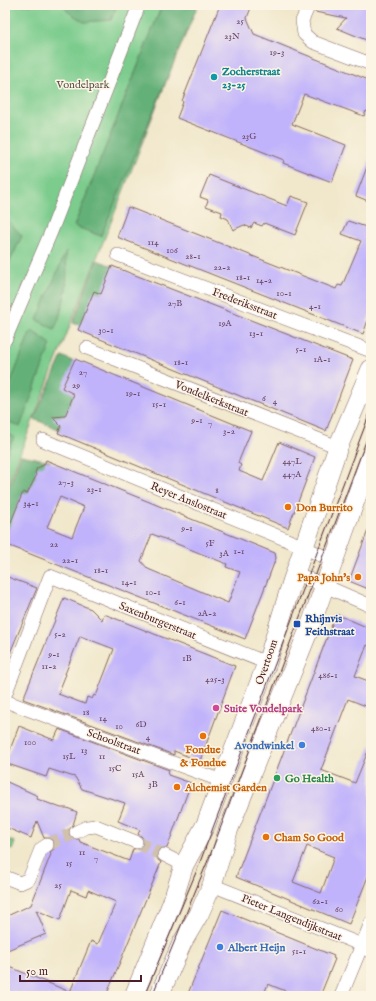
<svg xmlns="http://www.w3.org/2000/svg" width="376" height="1001" font-family="'IM FELL English',serif">
<style>
.green{fill:#7bcc8d;stroke:#62765c}
.forest{fill:#64b078;stroke:#576852}
.building{fill:#c1b3fb;fill-rule:evenodd}
.lines{fill:none;stroke-linecap:round;stroke-linejoin:round}
.street-tunnel{stroke:#d0c0ac;stroke-width:13;stroke-dasharray:13 6;stroke-linecap:butt}
.street-casing{stroke:#846563;stroke-width:14}
.secondary-casing{stroke:#846563;stroke-width:20}
.street{stroke:#fff;stroke-width:13}
.secondary{stroke:#fff;stroke-width:19}
.tram{stroke:#4a1f2b;stroke-width:1}
.culture-dot{fill:#0f9aa8;stroke:#fcf5e5;stroke-width:1.5}
.food-dot{fill:#e8710a;stroke:#fcf5e5;stroke-width:1.5}
.transit-dot{fill:#1a4fb4;stroke:#fcf5e5;stroke-width:1.5}
.hotel-dot{fill:#d1479c;stroke:#fcf5e5;stroke-width:1.5}
.shop-dot{fill:#3f7fe0;stroke:#fcf5e5;stroke-width:1.5}
.leisure-dot{fill:#2e9e5b;stroke:#fcf5e5;stroke-width:1.5}
.labels{text-anchor:middle;stroke-width:3;stroke-linejoin:round;paint-order:stroke}
.number-label{font-size:9px;fill:#68445f}
.culture-label{font-size:11px;font-weight:bold;fill:#0d838f;stroke:#fcf5e5;text-anchor:start}
.park-label{font-size:11px;fill:#595348;stroke:#fcf5e5}
.street-label{font-size:11px;fill:#4a1f2b;stroke:#fcf5e5}
.food-label{font-size:11px;font-weight:bold;fill:#c56008;stroke:#fcf5e5;text-anchor:start}
.transit-label{font-size:11px;font-weight:bold;fill:#164399;stroke:#fcf5e5;text-anchor:start}
.hotel-label{font-size:11px;font-weight:bold;fill:#b23c85;stroke:#fcf5e5;text-anchor:start}
.shop-label{font-size:11px;font-weight:bold;fill:#366cbe;stroke:#fcf5e5;text-anchor:end}
.leisure-label{font-size:11px;font-weight:bold;fill:#27864d;stroke:#fcf5e5;text-anchor:start}
</style>
<rect width="100%" height="100%" fill="#fcf5e5"/>
<filter id="ink" filterUnits="userSpaceOnUse"><feTurbulence type="fractalNoise" baseFrequency=".025" numOctaves="2"/><feDisplacementMap in="SourceGraphic" scale="8" xChannelSelector="R" yChannelSelector="G"/><feConvolveMatrix kernelMatrix="1 2 1 2 8 2 1 2 1" color-interpolation-filters="sRGB"/></filter>
<filter id="wash" filterUnits="userSpaceOnUse"><feTurbulence type="fractalNoise" baseFrequency=".012" numOctaves="4" result="noise"/><feDisplacementMap in="SourceGraphic" scale="16" xChannelSelector="R" yChannelSelector="G"/><feGaussianBlur stdDeviation="0.9" result="paint"/><feColorMatrix in="noise" values="0 0 0 0 0 0 0 0 0 0 0 0 0 0 0 0 0 1.4 0 .05"/><feComposite in="paint" operator="in"/></filter>
<g filter="url(#wash)">
<rect width="100%" height="100%" fill="#f1e8cc"/>
<!-- green -->
<g class="green">
<path d="M5,5H196C133,168 68,329 5,492Z"/>
<polygon points="5,838 15,842 12,850 5,847"/>
</g>
<!-- forest -->
<g class="forest">
<polygon points="64,5 117,5 111,20 84,22 67,11"/>
<polygon points="162,5 198,5 101,236 74,226"/>
<polygon points="5,217 22,236 5,272"/>
<path d="M66,251C67,275 68,288 61,311C59,318 58,323 54,329L37,320Z"/>
<polygon points="97,260 115,267 84,327 73,323"/>
<polygon points="31,330 51,344 20,427 5,420 5,397"/>
<polygon points="62,356 80,365 79,392 63,431 34,419"/>
<polygon points="5,432 14,437 5,457"/>
<polygon points="21,455 50,461 35,497 5,540 5,497"/>
</g>
<g id="blocks">
<!-- building -->
<g class="building">
<polygon points="220,5 252,5 247,18 254,34 371,81 371,113 366,111 364,116 304,94 292,124 346,145 332,182 283,163 284,160 177,118 183,102 182,101"/>
<polygon points="317,5 371,5 371,42 337,28 346,18 315,12"/>
<polygon points="370,159 371,159 371,202 356,196"/>
<polygon points="209,175 287,206 291,196 308,202 295,235 264,223 262,226 254,223 251,228 244,225 233,230 228,219 221,216 222,212 206,206 208,200 200,197"/>
<polygon points="128,207 336,289 338,285 342,286 361,241 342,234 348,221 366,227 371,217 371,312 363,334 117,237"/>
<polygon points="112,266 353,360 326,431 78,330 94,291 101,294"/>
<polygon points="75,359 251,431 238,463 241,465 239,471 263,481 279,442 315,457 288,528 58,433 61,426 52,417 65,416 74,394 62,388"/>
<path d="M46,460L275,553L276,558L245,639L5,544V537L23,492L27,494L36,476L35,473L37,468L44,465ZM60,497L84,507L72,537L47,527ZM152,534L227,564L226,567L240,572L228,603L148,569L141,561Z"/>
<polygon points="370,525 371,526 371,590 349,581"/>
<polygon points="5,576 37,588 5,665"/>
<path d="M64,598L91,609L102,620L104,614L235,666L200,761L174,751V755L23,699ZM80,636L114,649L96,696L94,695L92,699L87,697L85,704L58,694L66,674H65Z"/>
<path d="M336,614L371,629V647L367,645L355,676L371,682V708L348,699L321,770L355,783L371,744V869L349,924L236,877ZM307,846L334,857L321,893L293,882Z"/>
<polygon points="19,726 54,740 59,729 169,770 168,775 191,783 167,848 160,848 157,852 156,856 158,860 161,862 160,865 106,996 5,996 5,965 70,992 91,941 98,944 116,902 88,890 86,896 71,890 60,920 36,910 46,934 5,951 5,917 31,905 51,854 50,852 54,849 55,845 54,841 51,838 44,838 37,821 31,838 5,827 5,781 38,796 37,799 61,808 67,808 77,812 73,825 68,831 69,835 72,839 79,839 80,842 129,861 133,849 141,848 143,845 144,841 142,837 138,834 140,830 118,821 125,803 82,789 75,777 71,776 49,769 46,777 5,763"/>
<polygon points="222,910 334,956 333,958 335,959 320,996 298,996 268,984 263,996 187,996"/>
</g>
</g>
</g>
<g filter="url(#ink)">
<use href="#blocks" fill-opacity="0" stroke="#846563" stroke-width="1"/>
<g class="lines">
<!-- street-tunnel -->
<g class="street-tunnel">
<polyline points="136,842 164,855"/>
<polyline points="47,845 76,832"/>
</g>
<defs>
<g id="street">
<polyline points="309,5 302,21 304,34 313,42 371,64"/>
<polyline points="118,255 371,351"/>
<polyline points="5,340 51,232 139,5"/>
<polyline points="87,348 338,447"/>
<polyline points="43,440 292,542 334,561"/>
<polyline points="295,573 371,606"/>
<polyline points="5,695 50,576 267,663"/>
<polyline points="5,701 222,781"/>
<polyline points="76,832 87,827 96,826 136,842"/>
<polyline points="164,855 184,865"/>
<polyline points="5,877 20,883 29,879 41,849 47,845"/>
<polyline points="212,885 362,945 371,952"/>
<polyline points="341,996 371,923"/>
</g>
<g id="secondary">
<polyline points="134,996 172,903 184,865 206,824 222,781 267,663 292,582 338,447 371,369"/>
<polyline points="159,996 182,943 199,914 212,885 228,831 310,627 371,456"/>
</g>
</defs>
<!-- street casing -->
<use href="#street" class="street-casing"/>
<!-- secondary casing -->
<use href="#secondary" class="secondary-casing"/>
<!-- street -->
<use href="#street" class="street"/>
<!-- secondary -->
<use href="#secondary" class="secondary"/>
<!-- tram -->
<g class="tram">
<polyline points="144,996 197,870 371,410"/>
<polyline points="152,996 211,853 371,428"/>
</g>
</g>
</g>
<!-- markers -->
<circle class="culture-dot" cx="214" cy="77" r="4"/>
<g class="food-dot">
<circle cx="288" cy="507" r="4"/>
<circle cx="358" cy="577" r="4"/>
<circle cx="203" cy="736" r="4"/>
<circle cx="177" cy="787" r="4"/>
<circle cx="266" cy="837" r="4"/>
</g>
<rect class="transit-dot" x="293" y="620" width="8" height="8" rx="2"/>
<circle class="hotel-dot" cx="216" cy="708" r="4"/>
<g class="shop-dot">
<circle cx="302" cy="745" r="4"/>
<circle cx="220" cy="947" r="4"/>
</g>
<circle class="leisure-dot" cx="277" cy="778" r="4"/>
<g class="labels">
<!-- number labels -->
<g class="number-label">
<text x="240" y="24">25</text>
<text x="232" y="39">23N</text>
<text x="277" y="55">19-3</text>
<text x="249" y="139">23G</text>
<text x="153" y="245">114</text>
<text x="172" y="253">106</text>
<text x="193" y="259">28-1</text>
<text x="222" y="270">22-2</text>
<text x="243" y="280">18-1</text>
<text x="264" y="283">14-2</text>
<text x="284" y="296">10-1</text>
<text x="175" y="306">27B</text>
<text x="315" y="309">4-1</text>
<text x="225" y="326">19A</text>
<text x="106" y="333">30-1</text>
<text x="256" y="336">13-1</text>
<text x="301" y="352">5-1</text>
<text x="322" y="362">1A-1</text>
<text x="181" y="365">18-1</text>
<text x="83" y="375">27</text>
<text x="76" y="388">29</text>
<text x="133" y="396">19-1</text>
<text x="264" y="401">6</text>
<text x="275" y="404">4</text>
<text x="159" y="407">15-1</text>
<text x="197" y="423">9-1</text>
<text x="210" y="426">7</text>
<text x="229" y="434">3-2</text>
<text x="292" y="464">447L</text>
<text x="292" y="477">447A</text>
<text x="66" y="485">27-3</text>
<text x="94" y="492">23-1</text>
<text x="217" y="493">8</text>
<text x="31" y="506">34-1</text>
<text x="187" y="531">9-1</text>
<text x="210" y="546">5F</text>
<text x="54" y="547">22</text>
<text x="239" y="554">1-1</text>
<text x="224" y="556">3A</text>
<text x="70" y="563">22-1</text>
<text x="101" y="573">18-1</text>
<text x="129" y="585">14-1</text>
<text x="153" y="595">10-1</text>
<text x="180" y="605">6-1</text>
<text x="207" y="616">2A-2</text>
<text x="60" y="637">5-2</text>
<text x="54" y="657">9-1</text>
<text x="187" y="661">1B</text>
<text x="49" y="669">11-2</text>
<text x="328" y="678">486-1</text>
<text x="215" y="682">425-3</text>
<text x="86" y="715">18</text>
<text x="103" y="721">14</text>
<text x="141" y="727">6D</text>
<text x="119" y="729">10</text>
<text x="321" y="731">480-1</text>
<text x="148" y="740">4</text>
<text x="30" y="745">100</text>
<text x="84" y="753">13</text>
<text x="69" y="759">15L</text>
<text x="102" y="759">11</text>
<text x="115" y="771">15C</text>
<text x="138" y="777">15A</text>
<text x="153" y="787">3B</text>
<text x="82" y="855">11</text>
<text x="96" y="861">7</text>
<text x="69" y="866">15</text>
<text x="58" y="888">25</text>
<text x="320" y="904">62-1</text>
<text x="339" y="912">60</text>
<text x="299" y="954">51-1</text>
</g>
<!-- culture labels -->
<g class="culture-label">
<text x="222" y="75">Zocherstraat<tspan x="222" dy="13">23-25</tspan></text>
</g>
<!-- park labels -->
<g class="park-label">
<text x="83" y="88">Vondelpark</text>
</g>
<!-- street labels -->
<g class="street-label">
<text transform="translate(245 303) rotate(21)" y="4">Frederiksstraat</text>
<text transform="translate(212 398) rotate(22)" y="4">Vondelkerkstraat</text>
<text transform="translate(189 500) rotate(22)" y="4">Reyer Anslostraat</text>
<text transform="translate(158 620) rotate(22)" y="4">Saxenburgerstraat</text>
<text transform="translate(266 662) rotate(-71)" y="4">Overtoom</text>
<text transform="translate(114 741) rotate(20)" y="4">Schoolstraat</text>
<text transform="translate(292 917) rotate(22)" y="4">Pieter Langendijkstraat</text>
</g>
<!-- food labels -->
<g class="food-label">
<text x="296" y="511">Don Burrito</text>
<text x="350" y="581" text-anchor="end">Papa John's</text>
<text x="203" y="753" text-anchor="middle">Fondue<tspan x="203" dy="13">&amp; Fondue</tspan></text>
<text x="185" y="791">Alchemist Garden</text>
<text x="274" y="841">Cham So Good</text>
</g>
<!-- transit labels -->
<g class="transit-label">
<text x="305" y="622">Rhijnvis<tspan x="305" dy="13">Feithstraat</tspan></text>
</g>
<!-- hotel labels -->
<g class="hotel-label">
<text x="224" y="712">Suite Vondelpark</text>
</g>
<!-- shop labels -->
<g class="shop-label">
<text x="294" y="749">Avondwinkel</text>
<text x="228" y="951" text-anchor="start">Albert Heijn</text>
</g>
<!-- leisure labels -->
<g class="leisure-label">
<text x="285" y="782">Go Health</text>
</g>
</g>
<!-- margin -->
<rect width="376" height="1001" fill="none" stroke="#fcf5e5" stroke-width="20"/>
<!-- scale -->
<path d="M20 975v6h121v-6" fill="none" stroke="#4a1f2b" stroke-width="2"/>
<text x="26" y="975" font-size="12" fill="#4a1f2b" stroke="#fcf5e5" stroke-width="3" paint-order="stroke">50 m</text>
</svg>
